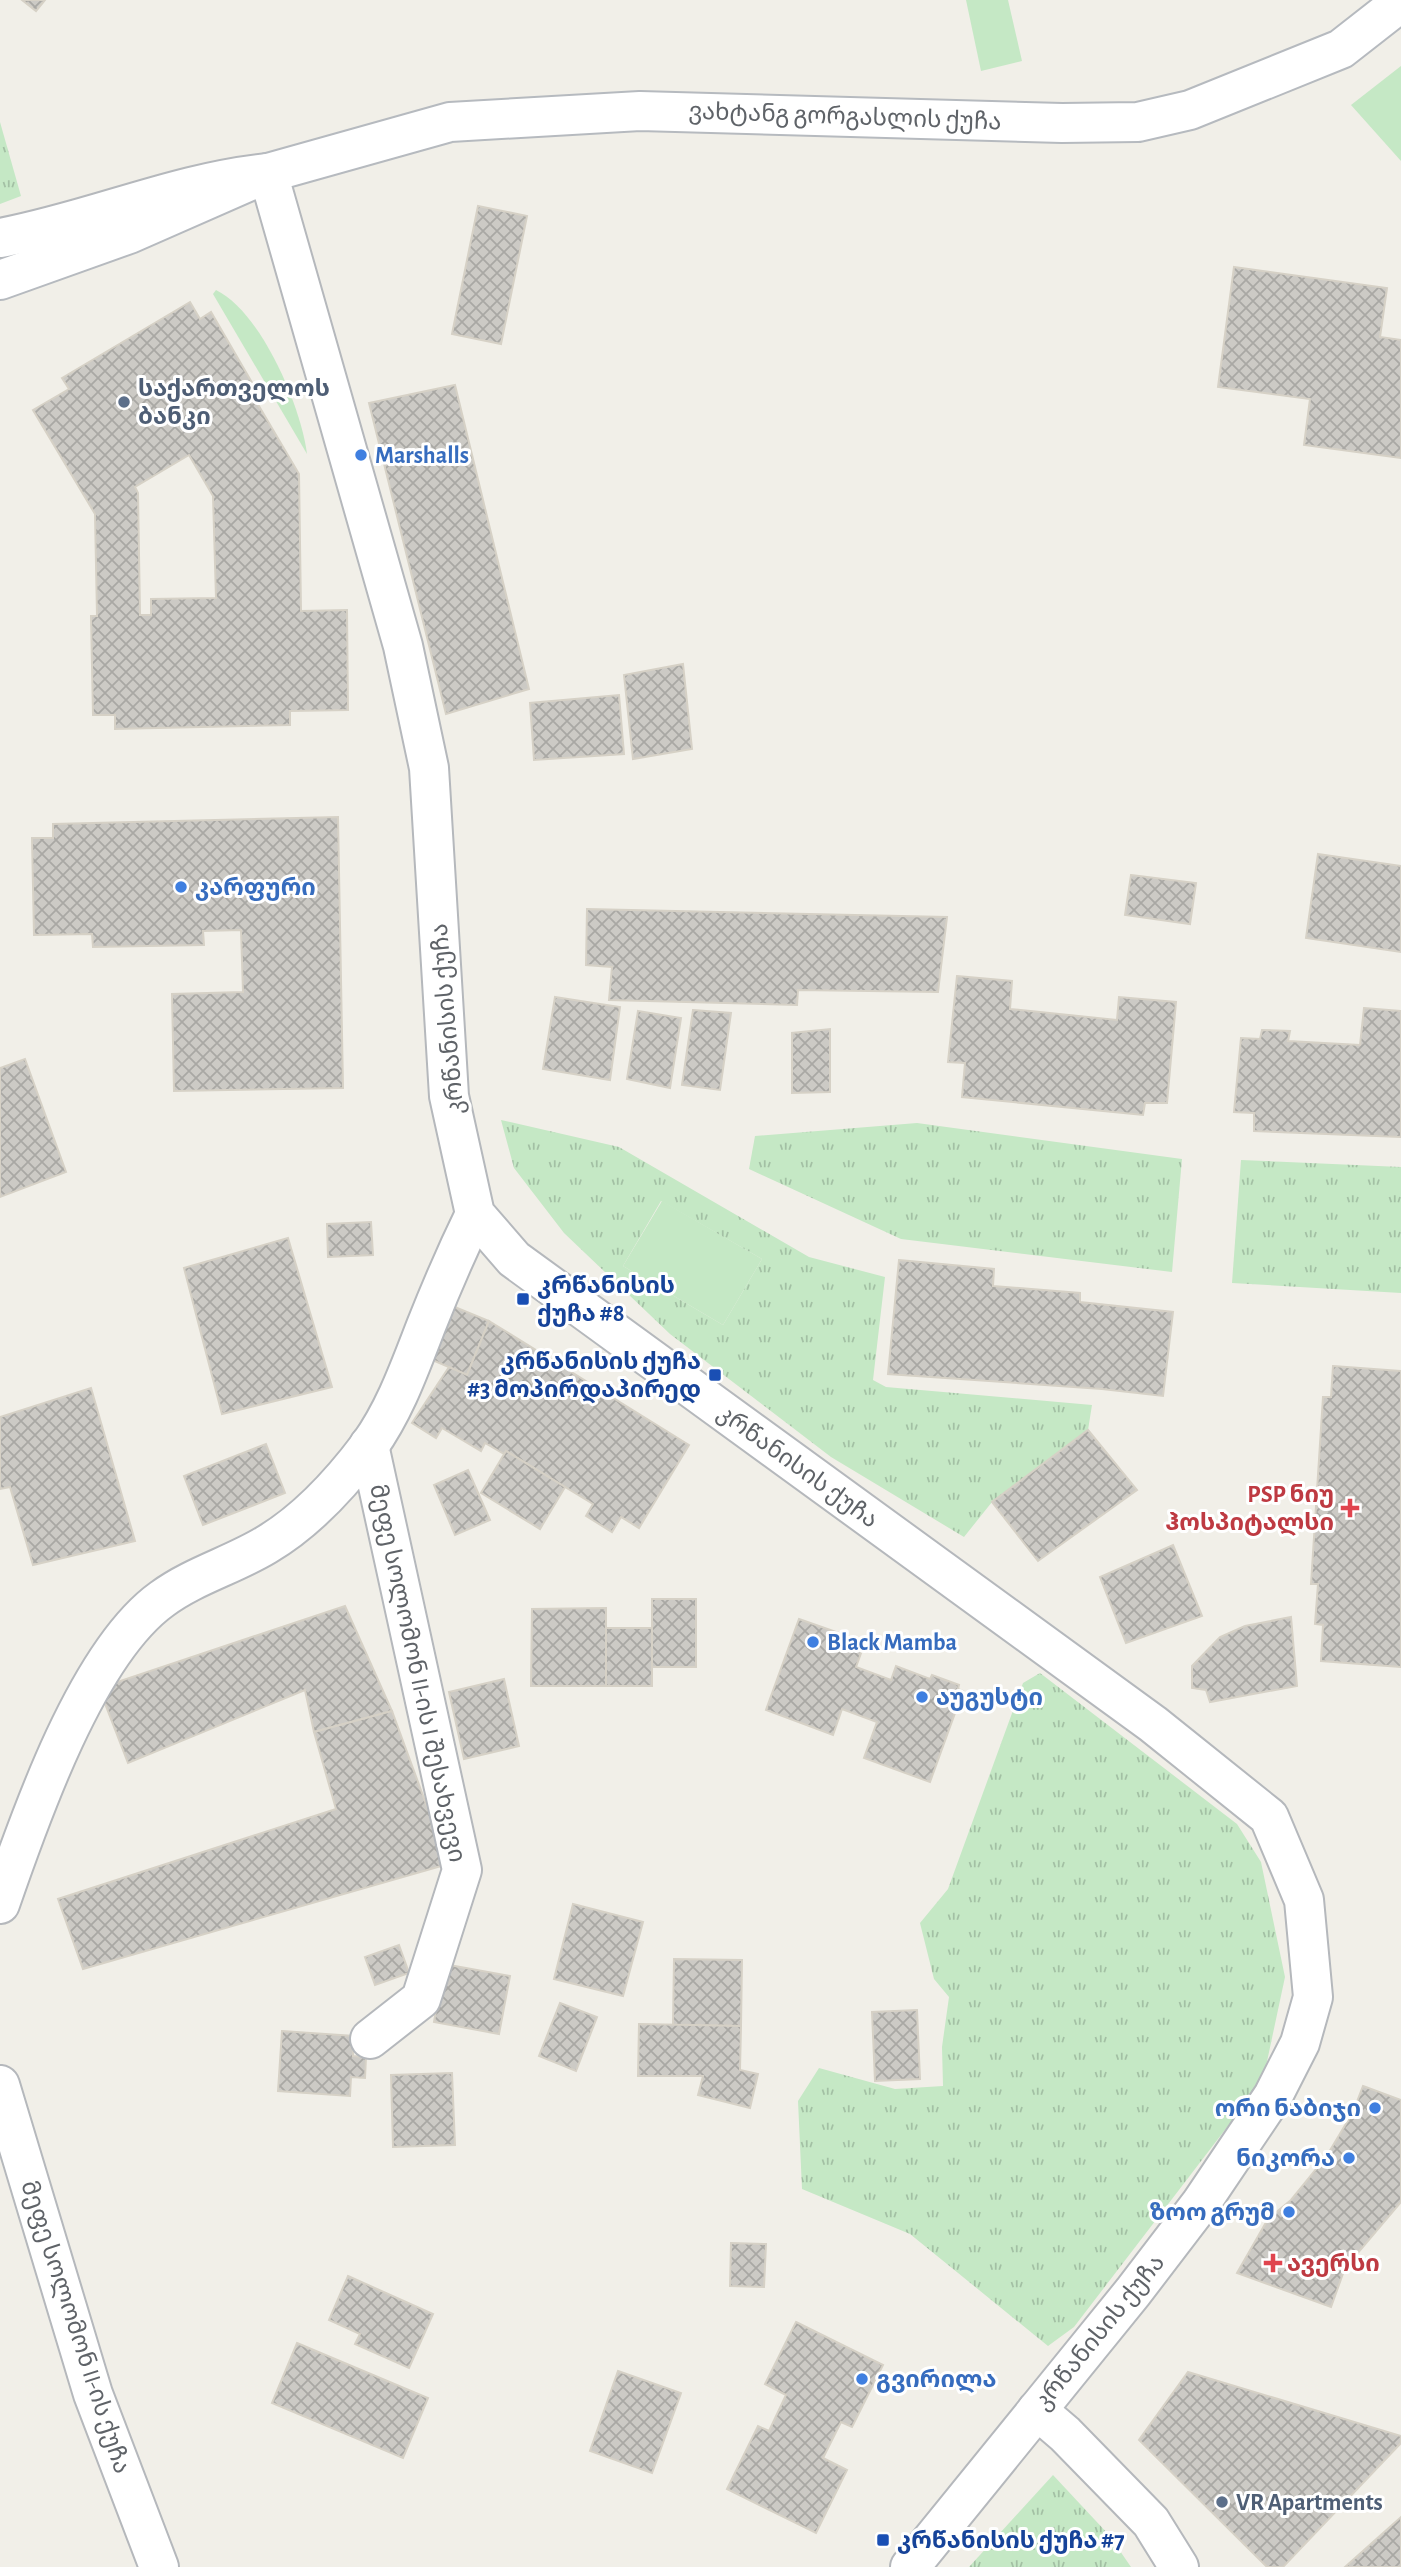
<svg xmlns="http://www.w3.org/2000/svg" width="1401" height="2567" font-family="'Alegreya Sans','Noto Sans Georgian',sans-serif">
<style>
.grass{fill:#c5e8c5}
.park{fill:url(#park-tufts);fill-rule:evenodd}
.building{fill:url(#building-cross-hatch);stroke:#d6d1c6;stroke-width:2;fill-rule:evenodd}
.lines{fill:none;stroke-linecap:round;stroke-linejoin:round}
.minor-casing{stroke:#b5b8bc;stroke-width:42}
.tertiary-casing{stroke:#b5b8bc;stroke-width:42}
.secondary-casing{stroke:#b6babf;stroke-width:42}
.minor{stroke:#fff;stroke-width:38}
.tertiary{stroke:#fff;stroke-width:38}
.secondary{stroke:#fff;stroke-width:38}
.service-dot{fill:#5c6f8a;stroke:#fff;stroke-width:2.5}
.shop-dot{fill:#3f7fe0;stroke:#fff;stroke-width:2.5}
.transit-dot{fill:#1a4fb4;stroke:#fff;stroke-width:2.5}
.health-dot{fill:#e0444e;stroke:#fff;stroke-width:2.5}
.labels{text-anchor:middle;stroke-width:6;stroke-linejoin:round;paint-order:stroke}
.street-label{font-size:24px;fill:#5f6368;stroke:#fff}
.service-label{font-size:24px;font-weight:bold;fill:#4e5e75;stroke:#fff;text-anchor:start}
.shop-label{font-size:24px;font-weight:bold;fill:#366cbe;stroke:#fff;text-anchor:start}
.transit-label{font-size:24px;font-weight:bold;fill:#164399;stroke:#fff;text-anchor:start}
.health-label{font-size:24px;font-weight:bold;fill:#be3a42;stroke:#fff;text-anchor:end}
</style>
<defs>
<pattern id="park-tufts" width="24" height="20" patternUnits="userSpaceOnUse" patternTransform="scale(1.75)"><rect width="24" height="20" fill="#c5e8c5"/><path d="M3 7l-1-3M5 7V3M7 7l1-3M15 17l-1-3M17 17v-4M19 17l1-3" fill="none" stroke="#a3c0a4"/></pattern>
<pattern id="building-cross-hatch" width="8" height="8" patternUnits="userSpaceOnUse" patternTransform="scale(1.75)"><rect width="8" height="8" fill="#cccac5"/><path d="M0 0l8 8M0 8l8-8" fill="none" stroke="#a9a8a4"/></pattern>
</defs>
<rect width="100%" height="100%" fill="#f1efe8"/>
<!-- grass -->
<g class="grass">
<polygon points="966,0 1008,0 1022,61 981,71"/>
<polygon points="1401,66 1401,161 1351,105"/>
<path d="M216,290C261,312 301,406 307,454L213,294Z"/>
<polygon points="662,1201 762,1259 723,1325 623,1266"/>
</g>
<!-- park -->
<g class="park">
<polygon points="0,122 21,196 0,204"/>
<path d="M501,1120L619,1147L809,1257L885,1277L873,1380L886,1387L1092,1405L1088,1430L992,1502L964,1537L831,1457L670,1334L564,1233L514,1168ZM661,1201L762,1259L723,1325L623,1266Z"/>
<polygon points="917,1123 1182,1159 1172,1272 901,1239 749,1169 755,1136"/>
<polygon points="1241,1160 1401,1167 1401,1293 1232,1283"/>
<polygon points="1040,1673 1237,1824 1261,1862 1285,1977 1265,2071 1244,2105 1074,2327 1048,2346 910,2234 802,2189 798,2101 819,2068 895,2089 943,2086 942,2047 949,1997 934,1979 920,1923 948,1889 1023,1683"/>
<polygon points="1053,2475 1109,2535 1131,2567 969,2567"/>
</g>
<!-- building -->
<g class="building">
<polygon points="22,0 45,0 36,11"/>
<polygon points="478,206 527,216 501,344 452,334"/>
<polygon points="1234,267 1387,288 1380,337 1401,340 1401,458 1304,445 1310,399 1218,387"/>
<path d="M190,302L200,319L211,312L261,398L256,401L299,474L301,611L347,610L348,710L290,711V725L115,729V715H93L91,616H97L95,514L33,410L69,389L62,378ZM189,455L213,496L216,598L151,599V615H140L138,493L135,487Z"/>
<polygon points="455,385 529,689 446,714 369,403"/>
<polygon points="683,664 692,749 633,759 624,675"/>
<polygon points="619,695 624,754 534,760 530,703"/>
<polygon points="338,817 343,1088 174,1091 172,994 243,992 241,930 203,931 204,945 93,947 92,934 34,935 32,838 53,838 53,824"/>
<polygon points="1318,854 1401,866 1401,952 1306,938"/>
<polygon points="1131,875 1196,883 1190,924 1125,915"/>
<polygon points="587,909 947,917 938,992 798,990 797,1005 609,1000 612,967 586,965"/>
<polygon points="957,976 1012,981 1010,1009 1117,1020 1119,997 1176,1002 1167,1103 1145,1103 1143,1115 962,1097 965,1063 948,1062"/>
<polygon points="555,997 620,1007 610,1080 543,1069"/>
<polygon points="1364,1008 1401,1011 1401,1137 1254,1131 1254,1113 1234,1112 1241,1038 1260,1039 1262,1030 1290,1031 1288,1041 1360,1045"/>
<polygon points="693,1010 731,1013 720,1090 682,1085"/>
<polygon points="638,1011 681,1018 670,1088 627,1079"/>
<polygon points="830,1029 830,1092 792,1093 792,1033"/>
<polygon points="25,1059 66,1172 0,1197 0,1068"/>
<polygon points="371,1222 373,1255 328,1257 327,1224"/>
<polygon points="288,1238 332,1387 222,1414 184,1268"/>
<polygon points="899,1260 994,1269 993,1286 1080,1293 1080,1302 1173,1312 1163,1396 1102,1389 888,1374"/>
<polygon points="445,1303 489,1321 467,1375 423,1356"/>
<polygon points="489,1321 689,1445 639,1528 621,1517 612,1532 586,1516 593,1504 506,1451 504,1454 485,1443 481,1451 442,1428 436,1438 412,1423 449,1367 467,1375"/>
<polygon points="1333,1366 1401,1371 1401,1667 1321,1661 1323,1625 1315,1624 1318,1584 1311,1584 1323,1397 1331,1397"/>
<polygon points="91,1388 135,1541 33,1565 10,1487 0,1489 0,1417"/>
<polygon points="1088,1430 1137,1490 1038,1561 992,1502"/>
<polygon points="266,1444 285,1493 203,1525 184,1476"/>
<polygon points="506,1451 565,1487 540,1529 481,1493"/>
<polygon points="468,1470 490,1520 455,1535 434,1485"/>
<polygon points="1173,1545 1202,1616 1126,1643 1100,1577"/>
<rect x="652" y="1599" width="44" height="68"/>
<polygon points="345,1606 392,1711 314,1732 305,1690 128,1763 99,1688"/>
<polygon points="606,1608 606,1686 531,1686 532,1609"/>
<polygon points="1291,1617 1297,1686 1210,1702 1206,1690 1192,1688 1192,1666 1220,1637 1245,1626"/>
<polygon points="799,1619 865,1642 856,1667 891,1680 896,1666 930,1679 932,1675 959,1685 958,1689 963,1691 930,1782 864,1758 877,1722 842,1709 833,1735 766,1710"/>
<rect x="606" y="1628" width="46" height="58"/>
<polygon points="504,1679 519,1746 464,1759 449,1692"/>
<polygon points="392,1711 448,1864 83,1969 58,1899 336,1809 314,1732"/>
<polygon points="573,1904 643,1922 623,1996 554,1979"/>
<polygon points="399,1945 409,1973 375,1985 365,1957"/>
<polygon points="674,1959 742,1960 741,2026 673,2025"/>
<polygon points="444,1964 510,1976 499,2034 434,2022"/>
<polygon points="560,2003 597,2017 576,2071 539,2056"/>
<polygon points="917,2010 920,2079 875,2081 872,2012"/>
<polygon points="639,2024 741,2026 740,2070 758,2074 750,2108 698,2095 703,2076 638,2076"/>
<polygon points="282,2031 354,2036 353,2056 366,2057 365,2078 351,2077 350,2096 278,2091"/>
<polygon points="452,2073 455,2145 393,2147 391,2075"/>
<polygon points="1363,2086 1401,2100 1401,2202 1345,2268 1331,2307 1237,2273 1268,2219 1291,2200 1326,2157 1353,2112"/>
<polygon points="731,2243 766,2244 764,2287 730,2286"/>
<polygon points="348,2276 433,2314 409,2368 355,2344 360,2334 329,2320"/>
<polygon points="796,2322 883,2365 852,2427 841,2422 823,2458 847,2470 816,2533 727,2489 758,2426 769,2431 786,2395 765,2384"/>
<polygon points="297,2343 428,2398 403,2458 272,2403"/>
<polygon points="618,2371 681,2393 652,2473 590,2451"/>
<polygon points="1188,2372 1401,2436 1401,2443 1283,2567 1267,2567 1139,2440"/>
<polygon points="1401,2517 1401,2567 1345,2567"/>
</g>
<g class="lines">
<defs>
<g id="minor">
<polyline points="369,1445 462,1870 421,1999 370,2039"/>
<path d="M0,1904C30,1817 87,1653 162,1599C193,1576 233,1565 266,1545C305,1522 342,1482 369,1446C395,1410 410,1367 426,1326C441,1288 457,1251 475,1214"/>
<polyline points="0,2085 93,2394 159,2567"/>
<polyline points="1037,2410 1065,2434 1151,2522 1179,2567"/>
</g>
<path id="tertiary" d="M0,238C91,221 177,182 268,173L403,646L429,768L449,1096L475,1214L514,1259L1153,1724L1269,1817L1304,1900L1313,1997L1300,2043L1273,2096L1201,2203L1133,2292L910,2567"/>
<polyline id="secondary" points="0,280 129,234 268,173 450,122 640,111 1062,123 1138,122 1190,110 1341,49 1401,2"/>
</defs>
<!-- minor casing -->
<use href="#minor" class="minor-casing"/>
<!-- tertiary casing -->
<use href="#tertiary" class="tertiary-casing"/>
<!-- secondary casing -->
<use href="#secondary" class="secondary-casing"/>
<!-- minor -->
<use href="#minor" class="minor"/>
<!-- tertiary -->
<use href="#tertiary" class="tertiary"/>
<!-- secondary -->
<use href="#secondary" class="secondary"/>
</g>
<!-- markers -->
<g class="service-dot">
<circle cx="124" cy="402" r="7"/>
<circle cx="1222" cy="2502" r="7"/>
</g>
<g class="shop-dot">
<circle cx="361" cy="455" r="7"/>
<circle cx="181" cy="887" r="7"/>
<circle cx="813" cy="1642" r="7"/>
<circle cx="922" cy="1697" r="7"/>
<circle cx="1375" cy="2108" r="7"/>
<circle cx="1349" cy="2158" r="7"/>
<circle cx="1289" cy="2212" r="7"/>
<circle cx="862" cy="2379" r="7"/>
</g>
<g class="transit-dot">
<rect x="516" y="1292" width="14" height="14" rx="3.5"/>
<rect x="708" y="1368" width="14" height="14" rx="3.5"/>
<rect x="876" y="2533" width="14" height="14" rx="3.5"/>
</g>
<g class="health-dot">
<path d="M1346.5 1497.5h7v7h7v7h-7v7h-7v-7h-7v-7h7z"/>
<path d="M1269.5 2252.5h7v7h7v7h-7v7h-7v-7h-7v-7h7z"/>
</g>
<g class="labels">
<!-- street labels -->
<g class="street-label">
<text transform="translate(845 116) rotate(2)" y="8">ვახტანგ გორგასლის ქუჩა</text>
<text transform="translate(447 1019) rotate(-95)" y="8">კრწანისის ქუჩა</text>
<text transform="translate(798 1466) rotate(36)" y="8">კრწანისის ქუჩა</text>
<text transform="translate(418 1673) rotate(78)" y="8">მეფე სოლომონ II-ის I შესახვევი</text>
<text transform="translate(76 2327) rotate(72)" y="8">მეფე სოლომონ II-ის ქუჩა</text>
<text transform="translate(1099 2332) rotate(-51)" y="8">კრწანისის ქუჩა</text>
</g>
<!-- service labels -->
<g class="service-label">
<text x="138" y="396">საქართველოს<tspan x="138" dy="28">ბანკი</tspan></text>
<text x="1236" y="2510">VR Apartments</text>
</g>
<!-- shop labels -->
<g class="shop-label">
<text x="375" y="463">Marshalls</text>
<text x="195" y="895">კარფური</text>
<text x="827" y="1650">Black Mamba</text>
<text x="936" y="1705">აუგუსტი</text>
<text x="1361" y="2116" text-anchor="end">ორი ნაბიჯი</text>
<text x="1335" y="2166" text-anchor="end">ნიკორა</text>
<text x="1275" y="2220" text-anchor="end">ზოო გრუმ</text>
<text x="876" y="2387">გვირილა</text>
</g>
<!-- transit labels -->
<g class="transit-label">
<text x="537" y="1293">კრწანისის<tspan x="537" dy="28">ქუჩა #8</tspan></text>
<text x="701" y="1369" text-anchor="end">კრწანისის ქუჩა<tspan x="701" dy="28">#3 მოპირდაპირედ</tspan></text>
<text x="897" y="2548">კრწანისის ქუჩა #7</text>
</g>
<!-- health labels -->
<g class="health-label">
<text x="1334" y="1502">PSP ნიუ<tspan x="1334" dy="28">ჰოსპიტალსი</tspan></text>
<text x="1287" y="2271" text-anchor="start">ავერსი</text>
</g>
</g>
</svg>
